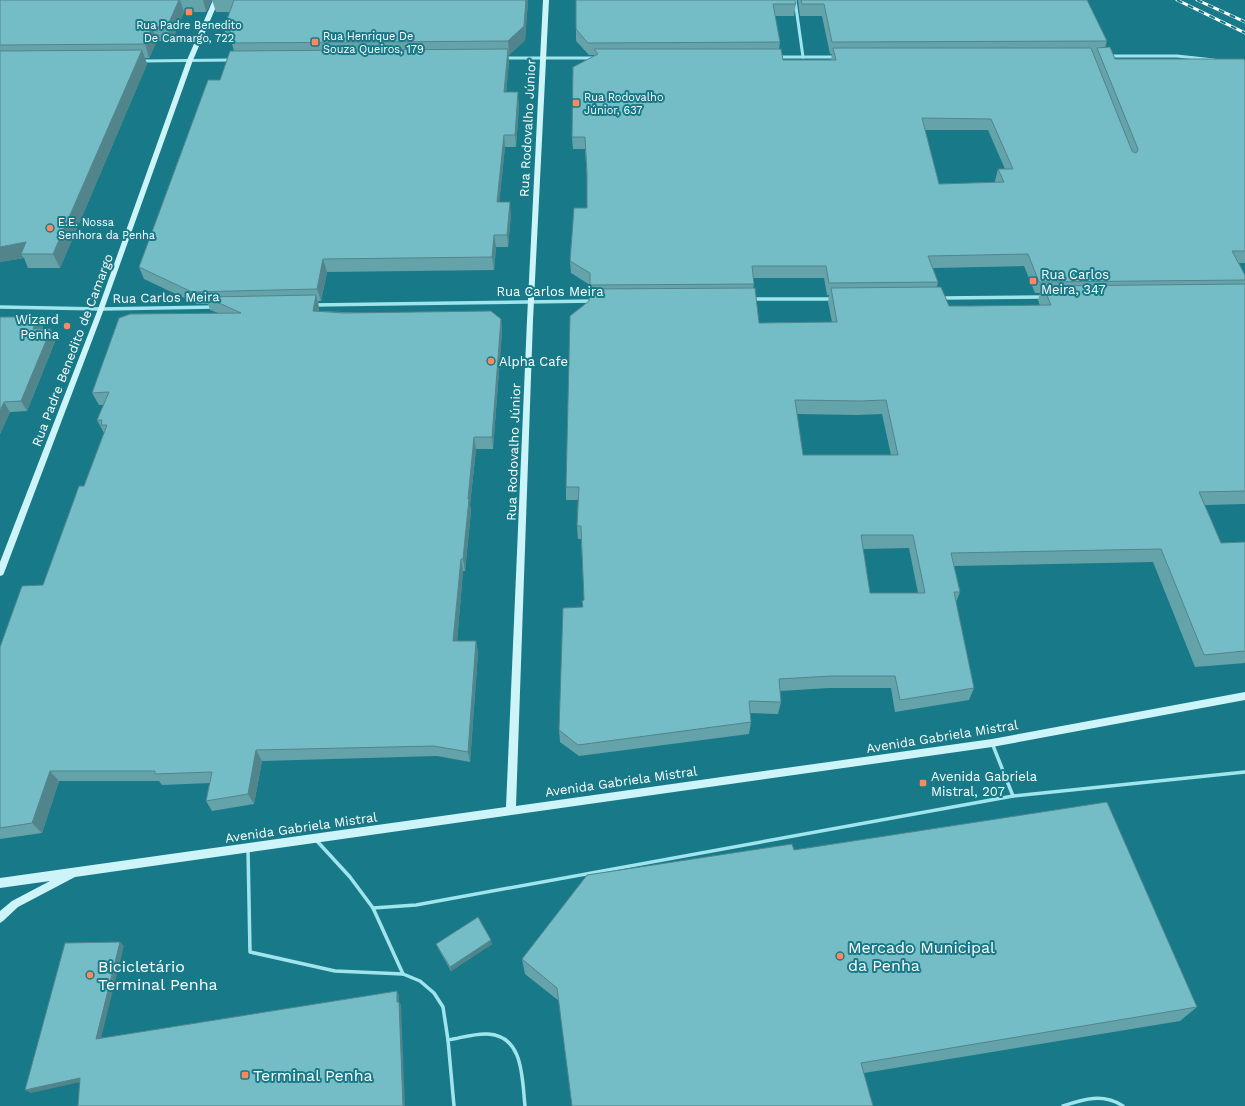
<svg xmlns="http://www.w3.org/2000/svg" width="1245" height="1106" font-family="'Work Sans',sans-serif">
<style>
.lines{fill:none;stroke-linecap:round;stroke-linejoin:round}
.lane{stroke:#a0e5ed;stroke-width:3.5}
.street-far1{stroke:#a0e5ed;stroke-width:3}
.street{stroke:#a0e5ed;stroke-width:3.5}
.secondary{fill:#ccf4f9;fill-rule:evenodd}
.rail-casing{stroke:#fff;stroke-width:3}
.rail{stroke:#187a88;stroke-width:2;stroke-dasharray:6;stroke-linecap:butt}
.wall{fill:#65a3aa;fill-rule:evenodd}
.shaded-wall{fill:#52848b}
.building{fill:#75bdc6;stroke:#52848b;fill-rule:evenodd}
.poi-dot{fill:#ff885c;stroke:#187a88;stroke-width:1.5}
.labels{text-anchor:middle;stroke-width:4;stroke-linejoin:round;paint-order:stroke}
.far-poi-label{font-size:11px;fill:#fff;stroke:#187a88;text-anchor:start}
.street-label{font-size:13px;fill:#fff;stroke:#187a88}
.poi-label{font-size:13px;fill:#fff;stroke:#187a88;text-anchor:start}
.near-poi-label{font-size:16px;fill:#fff;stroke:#187a88;text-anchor:start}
</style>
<rect width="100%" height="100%" fill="#187a88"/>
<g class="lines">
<!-- lane -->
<g class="lane">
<polyline points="992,743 1013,796"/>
<polyline points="316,840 350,877 373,908 416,905 1013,796 1245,772"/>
<polyline points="248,849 250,952 335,971 403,974 420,981 434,993 443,1007 448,1040 454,1106"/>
<polyline points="373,908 403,974"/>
<path d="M448,1040C461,1038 475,1033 488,1034C524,1036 522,1079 525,1106"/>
<path d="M1063,1106C1084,1099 1103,1093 1123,1106"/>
</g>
<!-- street-far1 -->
<g class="street-far1">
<polyline points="795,0 803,57"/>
<polyline points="1111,56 1177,56 1214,60"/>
<polyline points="779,57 836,57"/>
<polyline points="505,58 596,58"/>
<polyline points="141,61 232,60"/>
</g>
<!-- street -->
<g class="street">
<polyline points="941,298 1043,297"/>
<polyline points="751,299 833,299"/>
<polyline points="313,305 595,301"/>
<polyline points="0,307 101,309 215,307"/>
</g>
<!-- secondary -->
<g class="secondary">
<polygon points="213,0 219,0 193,60 104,309 4,573 3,575 0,576 0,562 98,309 187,60"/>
<polygon points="543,0 549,0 533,320 516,806 992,739 1245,692 1245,700 992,747 75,877 18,907 3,921 0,923 0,911 12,901 50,881 0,888 0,878 506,807 527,320"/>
</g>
<defs>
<g id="rail">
<polyline points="1177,0 1245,33"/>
<polyline points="1197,0 1245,22"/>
</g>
</defs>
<!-- rail casing -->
<use href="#rail" class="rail-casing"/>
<!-- rail -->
<use href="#rail" class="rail"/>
</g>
<!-- wall -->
<g class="wall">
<polygon points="0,0 528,0 525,40 509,55 508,55 509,61 506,92 519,104 516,147 505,147 499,202 511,214 508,247 496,247 494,270 327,272 321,301 318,301 319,308 319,311 501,319 502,332 493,449 476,449 470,505 471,511 465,571 463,571 457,641 476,641 478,653 470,762 437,756 262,761 254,804 212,811 206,801 210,783 162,785 159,781 59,781 42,833 0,839 0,647 43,585 84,486 104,433 97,420 104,405 99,405 92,393 218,313 210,310 208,304 197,304 144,279 139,267 220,80 234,51 232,44 228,42 224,28 230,12 216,12 212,0 206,12 184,12 172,41 157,41 149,58 145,58 147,64 60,268 28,268 24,258 0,262"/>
<path d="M576,0L796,4L794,16H775L780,42L779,49L783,60H831L832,54H830L822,16H800L798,0H1087L1107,41L1105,48L1115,59L1245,61V263H1239L1245,275V504L1205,505L1221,543L1245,542V663L1195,667L1153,562L954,566L960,592L956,602L974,688L969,700L895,712L891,688H829L780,691L781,702L778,714L750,713L751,722L749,734L579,756L560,742L559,730L584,600L581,539H578L577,526L578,500H566V487L589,301L590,289V285L571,273L570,261L587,208V179L585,149H573L572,137L594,57V55H589L576,41ZM925,130H988L1005,169H998L995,181V182L939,184ZM1024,266L1035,293H1040L1038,300L1040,306H949L937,287L938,282L933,268ZM753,278H824L827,295H829L828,302L832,322L759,323L753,288L754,284ZM797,414L857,415L882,414L891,455H803ZM909,548L918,593H870L863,549Z"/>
<polygon points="0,317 38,317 43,327 42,329 51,329 56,339 27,411 10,412 0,434"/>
<polygon points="794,850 1197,1007 1180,1021 864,1073 559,1001 525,974 522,959"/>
<polygon points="436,944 492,944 451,971 438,948"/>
</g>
<!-- shaded-wall -->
<g class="shaded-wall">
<polygon points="179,0 180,0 184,12 172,41 167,27"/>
<polygon points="203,0 212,0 206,12"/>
<polygon points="526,0 528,0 525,40 509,55 508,41"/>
<polygon points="152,27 157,41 149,58 145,44"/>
<polygon points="508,49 509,61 505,104 504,92"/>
<polygon points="142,50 147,64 60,268 53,254"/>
<polygon points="518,92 519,104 516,147 515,135"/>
<polygon points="504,135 505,147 498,215 497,202"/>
<polygon points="510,202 511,214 508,247 507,235"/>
<polygon points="494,235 496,247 494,270 492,257"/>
<polygon points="26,242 21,254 24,258 0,262 0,247"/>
<polygon points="323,259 327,272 321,301 317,289"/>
<polygon points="316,295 319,308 316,324 313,311"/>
<polygon points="38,317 43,327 38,339 33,329"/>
<polygon points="501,319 502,332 493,449 492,437"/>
<polygon points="51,329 56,339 27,411 21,401"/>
<polygon points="4,402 10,412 0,434 0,411"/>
<polygon points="474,437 476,449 470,505 471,511 465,571 463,559 468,499"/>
<polygon points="461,559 463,571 456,653 453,641"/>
<polygon points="476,641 478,653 470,762 468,752"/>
<polygon points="256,750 262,761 254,804 248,794"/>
<polygon points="50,771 59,781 42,833 32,823"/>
<polygon points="491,940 492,944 451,971 450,967"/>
<polygon points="120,942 124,946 100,1042 96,1039"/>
<polygon points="397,991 399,995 399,1002 401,1005 405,1106 403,1106"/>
<polygon points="80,1078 85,1081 31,1093 25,1090"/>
</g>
<!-- building -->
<g class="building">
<polygon points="0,0 179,0 167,27 152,27 145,44 0,45"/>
<polygon points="234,0 526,0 524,26 508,41 232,43 235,35 224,28"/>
<polygon points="576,0 795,0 796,4 773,4 780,42 588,43 576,29"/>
<polygon points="801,0 1087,0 1107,41 832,42 824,4 802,4"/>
<path d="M1110,47L1115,59H1244L1245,61V251H1232L1245,275V280L1039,282L1028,254L928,256L938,282L829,283L826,266H752L754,284L590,285V273L570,261L574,208H587V173L585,137H572L573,67L598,54L594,49H781L783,60H836L833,48H1091L1132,151L1135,153L1137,152L1138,149L1097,48ZM922,118L991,119L1013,169H998L1004,182L939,184Z"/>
<polygon points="508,49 504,92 518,92 515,135 504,135 497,202 510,202 507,235 494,235 492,257 323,259 317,289 192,292 139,267 208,80 220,80 230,51"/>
<polygon points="142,50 53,254 21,254 26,242 0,247 0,51"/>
<path d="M1245,284V491L1199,492L1221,543L1245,542V651L1204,655L1161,549L951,553L960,592H954L974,688L900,700L895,676H832L779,679L781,702L749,701L751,722L578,745L559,730L563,608L583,607L582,601L584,600L581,526H577L579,487H566L570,316L589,301L590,289L755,288L759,323L837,322L831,288L941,287L949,306H969L1051,305L1043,286ZM795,400L860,401L886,400L898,455H803ZM861,535H913L925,593H870Z"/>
<polygon points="316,295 313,311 344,313 491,311 501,319 492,437 474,437 468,499 469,499 463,559 461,559 453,641 476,641 468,752 434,746 256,750 248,794 206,801 212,772 155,774 155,771 50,771 32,823 0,828 0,647 22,586 43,585 79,486 84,486 107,425 101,425 102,420 97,420 109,392 92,393 119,318 130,314 241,313 206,297"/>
<polygon points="0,317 38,317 33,329 51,329 21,401 4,402 0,411"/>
<polygon points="1107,802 1197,1007 861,1063 873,1106 572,1106 557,988 522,959 587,875 792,844 794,850"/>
<polygon points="478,917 491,940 450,967 436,944"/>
<polygon points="120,942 96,1039 397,991 397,1002 399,1002 403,1106 78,1106 80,1078 25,1090 65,943"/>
</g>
<!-- markers -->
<g class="poi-dot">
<rect x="185" y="8" width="8" height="8" rx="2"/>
<rect x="311" y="38" width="8" height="8" rx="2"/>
<rect x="572" y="99" width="8" height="8" rx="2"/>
<circle cx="50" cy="228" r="4"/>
<rect x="1029" y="277" width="8" height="8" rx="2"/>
<circle cx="67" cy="326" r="4"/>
<circle cx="491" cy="361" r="4"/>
<rect x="919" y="779" width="8" height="8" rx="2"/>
<circle cx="840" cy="956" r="4"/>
<circle cx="90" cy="975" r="4"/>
<rect x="241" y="1071" width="8" height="8" rx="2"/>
</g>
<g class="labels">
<!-- far-poi labels -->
<g class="far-poi-label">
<text x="189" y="29" text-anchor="middle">Rua Padre Benedito<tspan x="189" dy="13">De Camargo, 722</tspan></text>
<text x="323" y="40">Rua Henrique De<tspan x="323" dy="13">Souza Queiros, 179</tspan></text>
<text x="584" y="101">Rua Rodovalho<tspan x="584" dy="13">Júnior, 637</tspan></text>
<text x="58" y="226">E.E. Nossa<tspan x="58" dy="13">Senhora da Penha</tspan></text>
</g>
<!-- street labels -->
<g class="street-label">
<text transform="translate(527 128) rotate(-87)" y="5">Rua Rodovalho Júnior</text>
<text x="550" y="296">Rua Carlos Meira</text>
<text transform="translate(166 297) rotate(-1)" y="5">Rua Carlos Meira</text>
<text transform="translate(72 350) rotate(-69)" y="5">Rua Padre Benedito de Camargo</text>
<text transform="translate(513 452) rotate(-88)" y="5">Rua Rodovalho Júnior</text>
<text transform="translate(942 736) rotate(-9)" y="5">Avenida Gabriela Mistral</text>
<text transform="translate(621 781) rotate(-8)" y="5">Avenida Gabriela Mistral</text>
<text transform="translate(301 827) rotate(-8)" y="5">Avenida Gabriela Mistral</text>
</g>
<!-- poi labels -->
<g class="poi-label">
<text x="1041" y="279">Rua Carlos<tspan x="1041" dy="15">Meira, 347</tspan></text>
<text x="59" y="324" text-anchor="end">Wizard<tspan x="59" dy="15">Penha</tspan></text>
<text x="499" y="366">Alpha Cafe</text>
<text x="931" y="781">Avenida Gabriela<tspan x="931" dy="15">Mistral, 207</tspan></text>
</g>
<!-- near-poi labels -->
<g class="near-poi-label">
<text x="848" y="953">Mercado Municipal<tspan x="848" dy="18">da Penha</tspan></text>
<text x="98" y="972">Bicicletário<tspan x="98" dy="18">Terminal Penha</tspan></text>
<text x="253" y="1081">Terminal Penha</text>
</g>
</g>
</svg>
